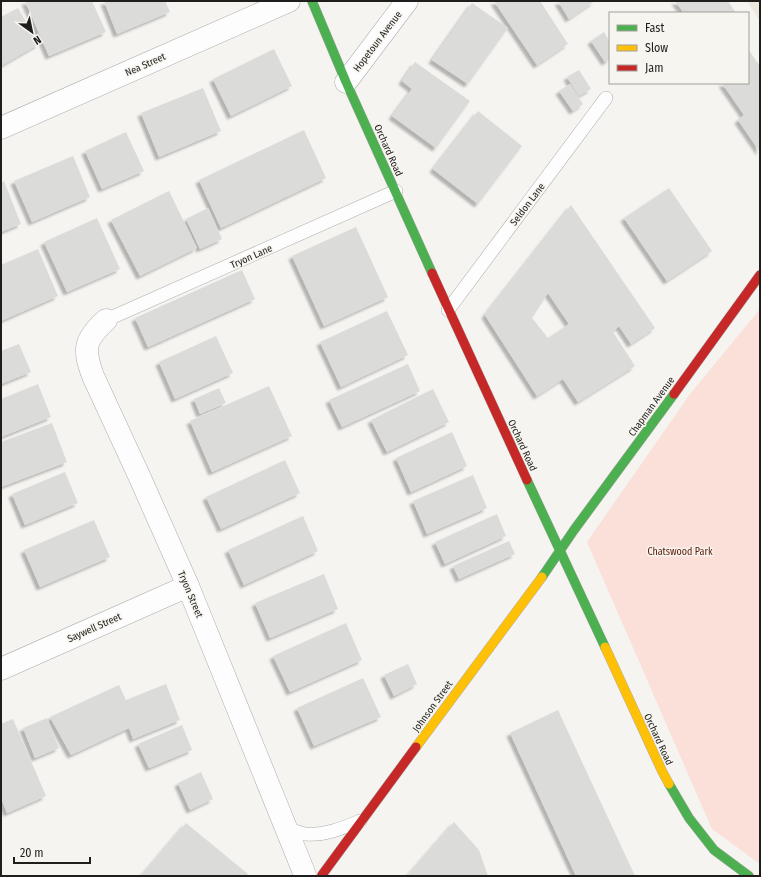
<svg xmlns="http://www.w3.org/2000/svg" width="761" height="877" font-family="'Fira Sans Condensed',sans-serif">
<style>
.built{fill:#eae8df}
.green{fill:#fae0d8}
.building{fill:#dbdbd9;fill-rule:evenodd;filter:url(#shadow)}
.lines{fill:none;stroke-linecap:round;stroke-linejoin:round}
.lane-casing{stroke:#acacaa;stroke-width:14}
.street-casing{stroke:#acacaa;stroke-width:23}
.fast-casing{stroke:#acacaa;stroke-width:10}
.slow-casing{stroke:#acacaa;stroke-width:10}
.jam-casing{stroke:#acacaa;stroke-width:10}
.lane{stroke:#fefdfd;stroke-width:13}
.street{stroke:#fefdfd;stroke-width:22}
.fast{stroke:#4caf50;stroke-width:9}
.slow{stroke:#ffc107;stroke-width:9}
.jam{stroke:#c62828;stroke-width:9}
.labels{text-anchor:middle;stroke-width:3;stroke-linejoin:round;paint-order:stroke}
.street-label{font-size:10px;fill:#1f1e1c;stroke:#f7f5ef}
.park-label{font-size:10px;fill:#5e1502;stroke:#f7f5ef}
</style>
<defs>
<filter id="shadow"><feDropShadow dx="-3.5" dy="3.5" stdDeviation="1" flood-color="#0004"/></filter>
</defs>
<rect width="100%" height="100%" fill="#f5f4f1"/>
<!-- built -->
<polygon class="built" points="747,1 760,1 760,21"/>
<!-- green -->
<polygon class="green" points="760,309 760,864 712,829 587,542 690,394"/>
<!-- building -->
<g class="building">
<polygon points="25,1 92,1 106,32 49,56"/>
<polygon points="104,1 165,1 170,12 117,34"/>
<polygon points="494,1 540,1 568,44 537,65"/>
<polygon points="558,1 595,1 569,19"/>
<polygon points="675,1 728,1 736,13 684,13"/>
<polygon points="472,3 508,28 468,84 432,60"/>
<polygon points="18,8 39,44 1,66 1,17"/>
<polygon points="604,32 610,42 610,59 605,62 591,41"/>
<polygon points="274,49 292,86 231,116 213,79"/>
<polygon points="748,49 760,66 760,152 738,120 744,115 722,83 748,83"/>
<polygon points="415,62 470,101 436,148 392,116 412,89 402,81"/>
<polygon points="579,70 591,89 579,96 567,77"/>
<polygon points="570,84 583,104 573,111 559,91"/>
<polygon points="203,88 221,131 159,157 141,113"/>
<polygon points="478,111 522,146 478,204 433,169"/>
<polygon points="304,130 326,178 221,228 199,180"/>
<polygon points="126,132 144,171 102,189 85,151"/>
<polygon points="73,156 90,197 32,222 14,181"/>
<polygon points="4,181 21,224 1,232 1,183"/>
<polygon points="669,188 712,251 667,281 624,218"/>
<polygon points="169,191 197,248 140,276 111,220"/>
<path d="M571,205L655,328L631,344L619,326L613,332L635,366L578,402L563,379L537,396L485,315ZM548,293L569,324L548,338L532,318Z"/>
<polygon points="208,208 222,239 200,249 186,219"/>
<polygon points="97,218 120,269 67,292 44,242"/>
<polygon points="356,227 388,297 324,326 292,256"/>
<polygon points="38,249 58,296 1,321 1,265"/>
<polygon points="242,270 255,299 148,347 135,318"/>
<polygon points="387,311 408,355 341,387 320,342"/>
<polygon points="216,336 233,373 175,399 159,362"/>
<polygon points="19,344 31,372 1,384 1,351"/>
<polygon points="408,364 420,391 342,427 329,400"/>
<polygon points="38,384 51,417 1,437 1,399"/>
<polygon points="269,386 292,436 212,472 190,421"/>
<polygon points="219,388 226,403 200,414 194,399"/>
<polygon points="433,389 449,422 387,452 371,420"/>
<polygon points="52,423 67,462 1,487 1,442"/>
<polygon points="452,432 467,466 411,492 396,458"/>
<polygon points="285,460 300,493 221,529 206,497"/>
<polygon points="65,472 78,503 25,525 12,494"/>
<polygon points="473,475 487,508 427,534 413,501"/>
<polygon points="497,514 506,536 445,564 435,542"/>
<polygon points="303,516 318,551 244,585 228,550"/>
<polygon points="94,520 110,557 40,587 24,550"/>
<polygon points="509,541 515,554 459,579 453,566"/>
<polygon points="324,574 338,609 270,638 255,603"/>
<polygon points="346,623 362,660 290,692 273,656"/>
<polygon points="408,664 417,684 394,696 384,675"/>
<polygon points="363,678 381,717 314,746 297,708"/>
<polygon points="166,684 180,720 133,739 129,728 71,755 50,717 119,685 126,700"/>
<polygon points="558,710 596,792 635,876 576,876 510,733"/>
<polygon points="47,718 59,748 35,758 23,728"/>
<polygon points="13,719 46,796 7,813 1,798 1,724"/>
<polygon points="182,725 192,750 149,768 138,744"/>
<polygon points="201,772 213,799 190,810 178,783"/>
<polygon points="454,822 479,850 488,876 407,876"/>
<polygon points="186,823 248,874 246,876 141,876"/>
</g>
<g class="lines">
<defs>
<g id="lane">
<polyline points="448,310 606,98"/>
<polyline points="106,320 396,191"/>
<path d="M287,829C293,830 299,833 305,834C324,836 343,828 360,821"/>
</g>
<g id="street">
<polyline points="346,82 407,1"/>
<polyline points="1,128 289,1"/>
<path d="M106,320C84,340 83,349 93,376L141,480L188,586L305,875"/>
<polyline points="1,669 188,586"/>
</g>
<g id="fast">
<polyline points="312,1 346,82 432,273"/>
<polyline points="527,480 605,647"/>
<polyline points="542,577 574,530 674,394"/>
<polyline points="669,784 689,818 714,850 749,876"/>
</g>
<g id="slow">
<polyline points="605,647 662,771 669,784"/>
<polyline points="416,747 542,577"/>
</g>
<g id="jam">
<polyline points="432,273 527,480"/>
<polyline points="674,394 760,275"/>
<polyline points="322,875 416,747"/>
</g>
</defs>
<!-- lane casing -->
<use href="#lane" class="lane-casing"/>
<!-- street casing -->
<use href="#street" class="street-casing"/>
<!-- fast casing -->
<use href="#fast" class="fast-casing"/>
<!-- slow casing -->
<use href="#slow" class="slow-casing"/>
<!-- jam casing -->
<use href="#jam" class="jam-casing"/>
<!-- lane -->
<use href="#lane" class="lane"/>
<!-- street -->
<use href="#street" class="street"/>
<!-- fast -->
<use href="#fast" class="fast"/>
<!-- slow -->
<use href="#slow" class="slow"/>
<!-- jam -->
<use href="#jam" class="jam"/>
</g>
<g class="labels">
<!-- street labels -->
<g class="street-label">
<text transform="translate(377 41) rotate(-53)" y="4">Hopetoun Avenue</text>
<text transform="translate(145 64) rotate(-24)" y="4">Nea Street</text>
<text transform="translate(389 150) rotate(66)" y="4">Orchard Road</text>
<text transform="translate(527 204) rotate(-53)" y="4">Seldon Lane</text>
<text transform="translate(251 256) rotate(-24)" y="4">Tryon Lane</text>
<text transform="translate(651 406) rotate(-54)" y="4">Chapman Avenue</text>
<text transform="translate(523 445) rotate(65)" y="4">Orchard Road</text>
<text transform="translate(191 594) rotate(67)" y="4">Tryon Street</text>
<text transform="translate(94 627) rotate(-24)" y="4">Saywell Street</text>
<text transform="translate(432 706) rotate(-54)" y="4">Johnson Street</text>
<text transform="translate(659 739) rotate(65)" y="4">Orchard Road</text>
</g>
<!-- park labels -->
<g class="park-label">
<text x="680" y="555">Chatswood Park</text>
</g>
</g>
<!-- border -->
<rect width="761" height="877" fill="none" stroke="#1f1e1c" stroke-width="4"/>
<!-- legend -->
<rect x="609" y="12" width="140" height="72" fill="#f7f5ef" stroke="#a19f9b"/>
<rect x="617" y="25" width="20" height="6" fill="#4caf50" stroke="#a19f9b"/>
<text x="645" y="32" font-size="12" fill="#1f1e1c">Fast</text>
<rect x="617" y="45" width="20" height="6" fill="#ffc107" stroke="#a19f9b"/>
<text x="645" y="52" font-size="12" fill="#1f1e1c">Slow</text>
<rect x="617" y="65" width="20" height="6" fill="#c62828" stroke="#a19f9b"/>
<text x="645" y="72" font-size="12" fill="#1f1e1c">Jam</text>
<!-- north arrow -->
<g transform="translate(32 32) rotate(147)" stroke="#f7f5ef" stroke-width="3" paint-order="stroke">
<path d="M0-3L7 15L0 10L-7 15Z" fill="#1f1e1c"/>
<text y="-6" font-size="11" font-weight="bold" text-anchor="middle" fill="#1f1e1c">N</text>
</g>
<!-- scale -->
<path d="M14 857v6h76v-6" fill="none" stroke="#1f1e1c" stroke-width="2"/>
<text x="20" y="857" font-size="12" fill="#1f1e1c" stroke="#f7f5ef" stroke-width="3" paint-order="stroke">20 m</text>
</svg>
